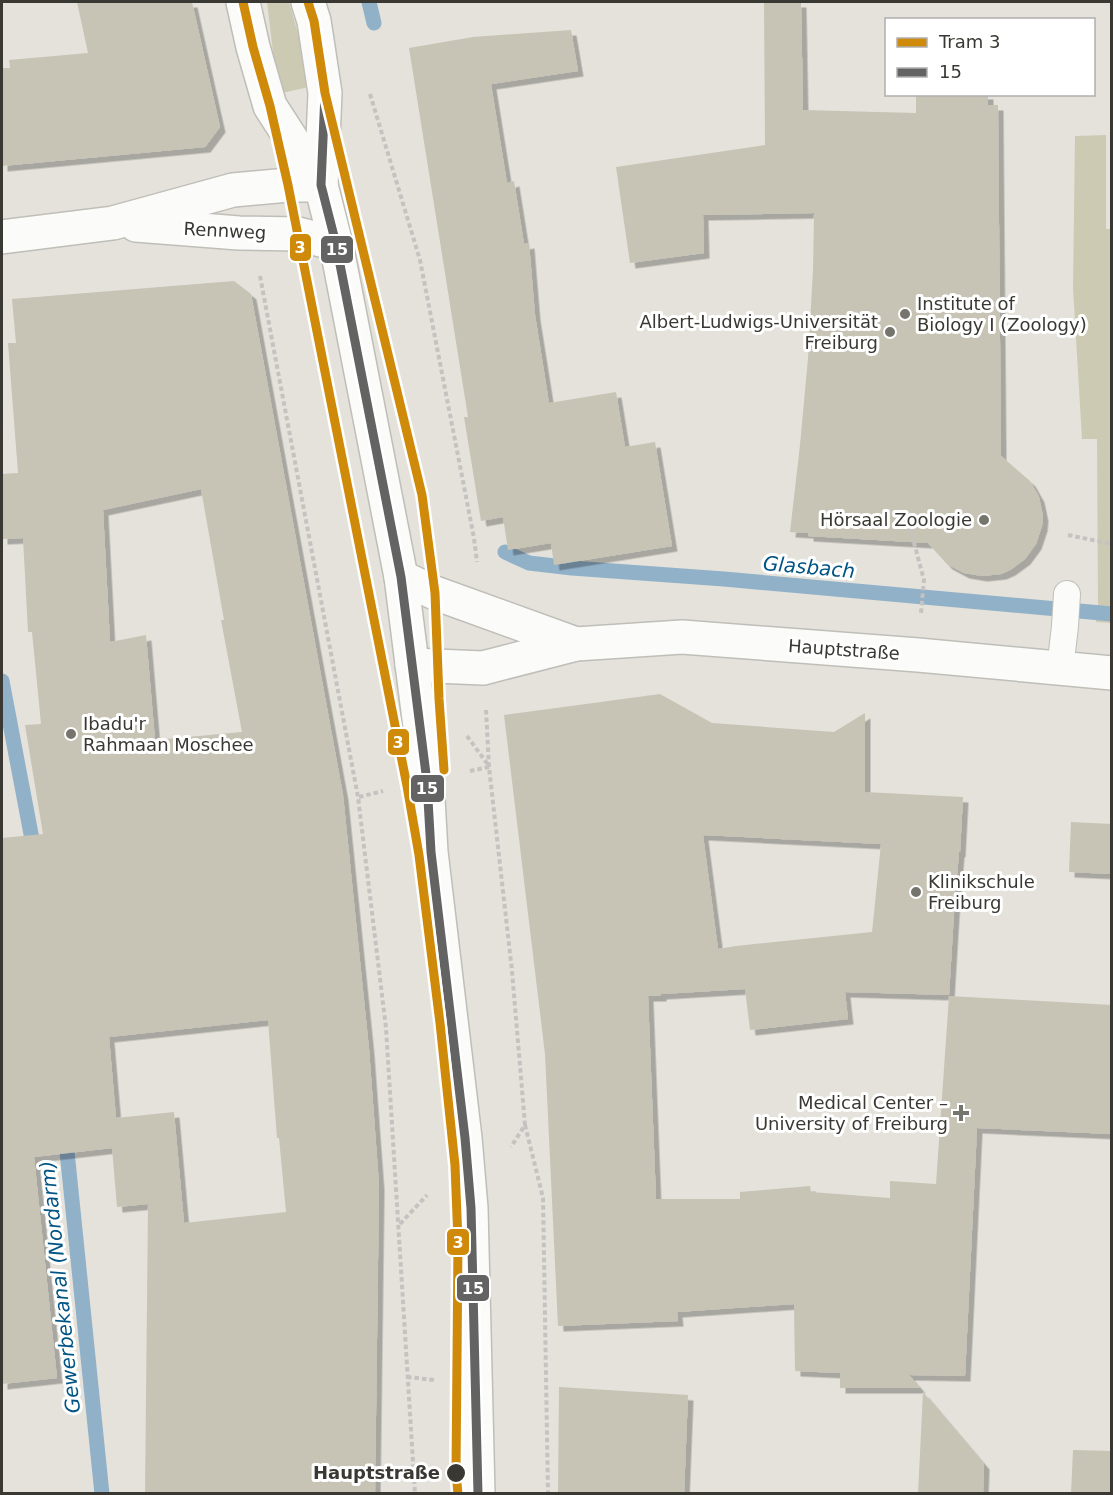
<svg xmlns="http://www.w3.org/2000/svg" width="1113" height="1495" font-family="'DejaVu Sans',sans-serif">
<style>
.green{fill:#cdcab4}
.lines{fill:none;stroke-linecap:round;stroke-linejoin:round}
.stream{stroke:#91b1c9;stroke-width:15}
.building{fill:#c7c4b5;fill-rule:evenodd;filter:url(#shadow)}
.lane-casing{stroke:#bfbeb8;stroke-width:28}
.street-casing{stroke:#bfbeb8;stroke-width:36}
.secondary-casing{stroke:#bfbeb8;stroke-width:36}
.primary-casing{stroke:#bfbeb8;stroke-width:36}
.path{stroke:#c4c3c1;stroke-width:4;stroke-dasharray:4.5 3;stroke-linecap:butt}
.lane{stroke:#fbfbf9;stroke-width:26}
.street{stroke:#fbfbf9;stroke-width:33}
.secondary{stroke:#fbfbf9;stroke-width:33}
.primary{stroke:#fbfbf9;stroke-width:33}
.bus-1-casing{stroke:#fff;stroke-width:14}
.bus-1{stroke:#646363;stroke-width:9}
.tram-1-casing{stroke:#fff;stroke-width:14}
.tram-1{stroke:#cf8a0a;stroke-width:9}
.poi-dot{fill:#75746d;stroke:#fff;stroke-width:2}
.stop-dot{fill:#393832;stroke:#fff;stroke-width:2}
.labels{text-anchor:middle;stroke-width:6;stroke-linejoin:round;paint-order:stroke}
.street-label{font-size:18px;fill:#393832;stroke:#fff}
.poi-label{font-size:18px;fill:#393832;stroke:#fff;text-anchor:start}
.stop-label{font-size:18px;font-weight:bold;fill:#393832;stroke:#fff;text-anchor:end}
.water-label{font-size:20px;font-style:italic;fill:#005484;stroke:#fff}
.line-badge{stroke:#fff;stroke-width:2}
.badge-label{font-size:16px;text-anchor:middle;font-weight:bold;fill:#fff}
</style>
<defs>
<filter id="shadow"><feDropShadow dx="5.5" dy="5.5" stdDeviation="0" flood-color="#0004"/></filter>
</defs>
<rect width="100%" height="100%" fill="#e4e2da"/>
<!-- green -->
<g class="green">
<polygon points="267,2 289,2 313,86 278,94"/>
<polygon points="1106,135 1106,229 1112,229 1111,623 1096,622 1098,604 1097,439 1082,439 1073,288 1075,136"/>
</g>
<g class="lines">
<!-- stream -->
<g class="stream">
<polyline points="369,2 374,23"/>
<polyline points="505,552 529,563 572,568 724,579 1112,614"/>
<polyline points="2,681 35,855"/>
<polyline points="65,1132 102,1494"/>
</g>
</g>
<!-- building -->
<g class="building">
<polygon points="77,2 192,2 220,127 205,147 2,166 2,68 10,68 9,60 88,53"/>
<polygon points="764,2 801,2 803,110 916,113 916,94 988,94 988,105 998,105 1001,456 1030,481 1039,497 1043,516 1042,526 1036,544 1025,559 1010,570 1001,574 982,576 964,573 947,564 928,543 808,536 808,533 790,532 800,445 808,358 813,270 814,213 703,215 704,253 630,263 616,167 765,145"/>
<polygon points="571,30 578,71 491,84 507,183 514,181 524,244 529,243 535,315 549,403 616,392 625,447 655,442 672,546 554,565 551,543 508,550 503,517 481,521 464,417 468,417 409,48 473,37"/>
<path d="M234,281L251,294L343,795L369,1049L379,1185L375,1494H145L148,1204L117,1207L112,1148L34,1157L57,1378L2,1384V838L43,834L25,725L41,724L32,632H28L23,538L2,539V474L18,473L8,343H16L12,299ZM201,489L224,620H221L242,732L155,740L146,635L110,642L103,510ZM268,1020L277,1138H279L286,1212L184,1223L174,1112L116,1118L109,1037Z"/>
<path d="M660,694L712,723L834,732L865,713V792L963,797L960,852H959L954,913L949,995L845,992L848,1019L750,1030L745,989L661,994V996H648L656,1199H740V1192L810,1186L811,1192L890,1198V1181L936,1184L949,996L1112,1005V1134L977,1128L965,1376L909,1375L920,1388H840V1373L795,1371L794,1304L677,1312L678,1321L558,1326L545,1054L504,715ZM703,835L881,844L872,932L736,946L718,949Z"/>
<polygon points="1071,822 1112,824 1112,874 1069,872"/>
<polygon points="559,1387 688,1395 684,1494 558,1494"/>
<polygon points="923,1392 984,1464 983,1494 918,1494"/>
<polygon points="1073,1450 1112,1451 1112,1494 1071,1494"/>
</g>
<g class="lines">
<defs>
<polyline id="lane" points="1060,669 1065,626 1067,594"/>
<g id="street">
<polyline points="401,577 435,593 576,644"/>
<polyline points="412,665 483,668 576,644 682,637 918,655 1112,673"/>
</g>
<g id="secondary">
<polyline points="136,225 239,233 298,234 336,244"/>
<polyline points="2,237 113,223 233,190 288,185 321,185"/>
</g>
<g id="primary">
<polyline points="243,2 253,47 270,106 321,185"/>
<polyline points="308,2 314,21 325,93 321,185 336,244 401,577 427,782 431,852 465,1138 471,1208 478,1494"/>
</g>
</defs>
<!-- lane casing -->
<use href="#lane" class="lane-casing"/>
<!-- street casing -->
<use href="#street" class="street-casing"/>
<!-- secondary casing -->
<use href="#secondary" class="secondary-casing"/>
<!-- primary casing -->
<use href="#primary" class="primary-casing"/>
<!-- path -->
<g class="path">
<polyline points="370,94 420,260 474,538 477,562"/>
<polyline points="260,276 358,797 386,1028 415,1494"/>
<polyline points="910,513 909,524 924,580 921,613"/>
<polyline points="1068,535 1112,544"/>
<polyline points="486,710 489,767 512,971 525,1125 511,1147"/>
<polyline points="467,736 489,766"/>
<polyline points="470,771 489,767"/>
<polyline points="359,797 383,791"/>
<polyline points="525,1125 543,1198 548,1494"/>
<polyline points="400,1224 427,1195"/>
<polyline points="407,1377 434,1380"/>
</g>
<!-- lane -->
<use href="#lane" class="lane"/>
<!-- street -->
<use href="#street" class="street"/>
<!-- secondary -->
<use href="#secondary" class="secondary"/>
<!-- primary -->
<use href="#primary" class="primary"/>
<defs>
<polyline id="bus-1" points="308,2 314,21 325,93 321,185 336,244 401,577 427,782 431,852 465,1138 471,1208 478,1494"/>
</defs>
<!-- bus-1 casing -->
<use href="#bus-1" class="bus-1-casing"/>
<!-- bus-1 -->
<use href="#bus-1" class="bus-1"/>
<defs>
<g id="tram-1">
<polyline points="243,2 253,47 270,106 288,185 407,786 419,855 440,1023 455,1165 458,1242 456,1473 458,1494"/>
<polyline points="308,2 314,21 325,93 422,495 435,593 439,699 444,770"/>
</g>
</defs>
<!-- tram-1 casing -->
<use href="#tram-1" class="tram-1-casing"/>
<!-- tram-1 -->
<use href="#tram-1" class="tram-1"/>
</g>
<!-- markers -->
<g class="poi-dot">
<circle cx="905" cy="314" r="6"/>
<circle cx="890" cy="332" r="6"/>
<circle cx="984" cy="520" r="6"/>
<circle cx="71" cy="734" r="6"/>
<circle cx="916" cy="892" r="6"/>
<path d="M958 1104h6v6h6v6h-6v6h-6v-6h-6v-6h6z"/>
</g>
<circle class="stop-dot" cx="456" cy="1473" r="10"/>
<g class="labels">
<!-- street labels -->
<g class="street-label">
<text transform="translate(225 231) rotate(3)" y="6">Rennweg</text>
<text transform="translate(844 650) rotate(4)" y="6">Hauptstraße</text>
</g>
<!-- poi labels -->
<g class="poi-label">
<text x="917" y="310">Institute of<tspan x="917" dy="21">Biology I (Zoology)</tspan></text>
<text x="878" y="328" text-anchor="end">Albert-Ludwigs-Universität<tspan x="878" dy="21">Freiburg</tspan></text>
<text x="972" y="526" text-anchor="end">Hörsaal Zoologie</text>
<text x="83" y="730">Ibadu'r<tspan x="83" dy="21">Rahmaan Moschee</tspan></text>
<text x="928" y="888">Klinikschule<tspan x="928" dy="21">Freiburg</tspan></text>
<text x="948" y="1109" text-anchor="end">Medical Center –<tspan x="948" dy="21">University of Freiburg</tspan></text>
</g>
<!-- stop labels -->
<g class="stop-label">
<text x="440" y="1479">Hauptstraße</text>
</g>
<!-- water labels -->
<g class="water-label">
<text transform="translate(809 567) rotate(5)" y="7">Glasbach</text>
<text transform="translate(60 1287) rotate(-96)" y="7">Gewerbekanal (Nordarm)</text>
</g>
</g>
<g class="line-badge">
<rect x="289" y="233" width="23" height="29" rx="6" fill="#cf8a0a"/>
<rect x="320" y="235" width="34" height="29" rx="6" fill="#646363"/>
<rect x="387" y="728" width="23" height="28" rx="6" fill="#cf8a0a"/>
<rect x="410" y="774" width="35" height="29" rx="6" fill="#646363"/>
<rect x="446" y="1228" width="24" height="28" rx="6" fill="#cf8a0a"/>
<rect x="456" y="1274" width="34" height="28" rx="6" fill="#646363"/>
</g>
<g class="badge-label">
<text x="300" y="253">3</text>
<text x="337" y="255">15</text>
<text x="398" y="748">3</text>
<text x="427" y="794">15</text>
<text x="458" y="1248">3</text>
<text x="473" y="1294">15</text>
</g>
<!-- border -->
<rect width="1113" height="1495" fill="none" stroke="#393832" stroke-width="6"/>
<!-- legend -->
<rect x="885" y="18" width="210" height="78" fill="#ffffff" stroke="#b0afad" stroke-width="1.5"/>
<rect x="897" y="38" width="30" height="9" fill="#cf8a0a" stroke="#b0afad" stroke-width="1.5"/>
<text x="939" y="48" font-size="18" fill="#393832">Tram 3</text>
<rect x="897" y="68" width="30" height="9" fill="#646363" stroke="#b0afad" stroke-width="1.5"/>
<text x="939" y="78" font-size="18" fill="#393832">15</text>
</svg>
